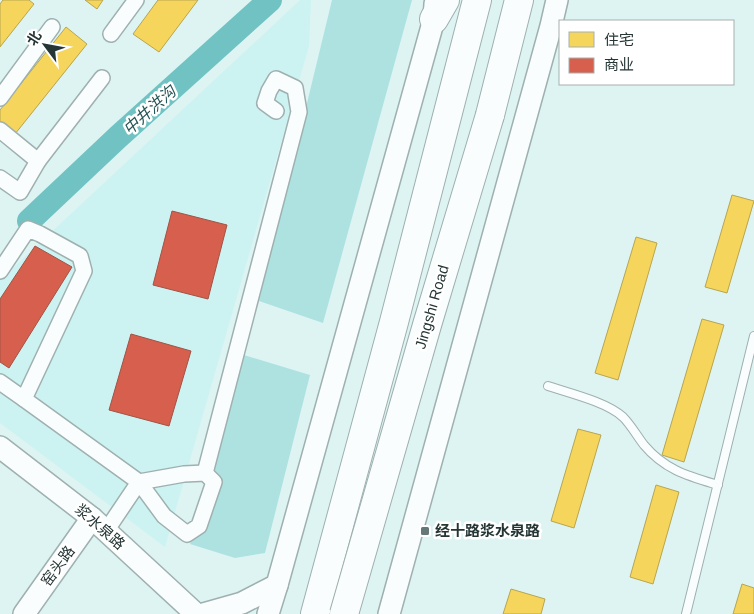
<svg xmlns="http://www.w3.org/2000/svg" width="754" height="614" font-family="Arial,'Noto Sans SC',sans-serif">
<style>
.built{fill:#ccf3f2}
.green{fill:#aee2e1}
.homes{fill:#f6d55c;stroke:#b7a550}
.shops{fill:#d6604d;stroke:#a15346}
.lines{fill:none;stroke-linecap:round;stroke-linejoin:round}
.river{stroke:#71c3c3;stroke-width:24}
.lane-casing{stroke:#9eb0af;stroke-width:10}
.street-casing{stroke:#9eb0af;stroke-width:18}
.secondary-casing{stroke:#9eb0af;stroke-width:24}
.highway-casing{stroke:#9eb0af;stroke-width:30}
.lane{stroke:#fafdfd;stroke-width:8}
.street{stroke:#fafdfd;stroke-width:15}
.secondary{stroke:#fafdfd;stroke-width:21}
.highway{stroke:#fafdfd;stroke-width:28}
.highway-bridge-casing{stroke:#9eb0af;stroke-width:30;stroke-linecap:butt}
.highway-bridge{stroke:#fafdfd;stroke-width:28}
.poi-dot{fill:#657878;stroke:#fff;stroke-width:2}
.labels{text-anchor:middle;stroke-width:5;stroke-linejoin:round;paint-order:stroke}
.street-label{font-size:15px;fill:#253635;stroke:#fff}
.poi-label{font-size:15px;font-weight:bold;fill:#253635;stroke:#fff;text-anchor:start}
.water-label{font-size:16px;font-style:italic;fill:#265454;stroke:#fff}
</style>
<rect width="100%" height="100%" fill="#ddf4f3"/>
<!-- built -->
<polygon class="built" points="300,0 311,0 309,46 165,547 0,423 0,280"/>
<!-- green -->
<g class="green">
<polygon points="332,0 412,0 323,323 259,301"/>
<polygon points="244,355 310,375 265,553 235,558 190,544"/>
</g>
<!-- homes -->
<g class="homes">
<polygon points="3,0 29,0 34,4 0,47 0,4"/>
<polygon points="85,0 103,0 97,9"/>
<polygon points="158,0 198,0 159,52 133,34"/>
<polygon points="66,27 87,44 15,134 0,123 0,110"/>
<polygon points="732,195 754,201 727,293 705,287"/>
<polygon points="636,237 657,243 618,380 595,373"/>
<polygon points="702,319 724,325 684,462 662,455"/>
<polygon points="578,429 601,435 574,528 551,521"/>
<polygon points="656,485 679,492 653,584 630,577"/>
<polygon points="742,584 754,588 754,614 733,614"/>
<polygon points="511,589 545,599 541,614 503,614"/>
</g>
<!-- shops -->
<g class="shops">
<polygon points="172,211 227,225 208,299 153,285"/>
<polygon points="35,246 72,267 9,368 0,362 0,299"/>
<polygon points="131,334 191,351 169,426 109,410"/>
</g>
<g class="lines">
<!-- river -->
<polyline class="river" points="29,221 118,137 270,0"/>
<defs>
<g id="lane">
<path d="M548,386C569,393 607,402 623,417C631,425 637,436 644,445C665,470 688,476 718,485"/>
<polyline points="686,614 754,336"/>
</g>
<g id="street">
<polyline points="111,34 136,0"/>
<polyline points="0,98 52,27"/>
<polyline points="0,130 38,161 20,192 0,178"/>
<polyline points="38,161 102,78"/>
<polyline points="0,271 28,229 40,234 80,256 84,271 24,399 139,482 184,474 205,473 214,482 199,526 187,534 164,516 139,482 106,531"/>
<polyline points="0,382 24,399"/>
<polyline points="205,473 299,112 295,88 276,79 269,91 265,103 276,111"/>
</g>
<g id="secondary">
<polyline points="0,447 92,518 196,614"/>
<polyline points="24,614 92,518"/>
<polyline points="203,614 242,603 277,585"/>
<polyline points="268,614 277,585 434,19 435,4"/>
<polyline points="389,614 551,26 557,0"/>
</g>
<g id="highway">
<polyline points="434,19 445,0"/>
<polyline points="490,115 519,0"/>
<polyline points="315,614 394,322 477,0"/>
</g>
</defs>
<!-- lane casing -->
<use href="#lane" class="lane-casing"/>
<!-- street casing -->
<use href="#street" class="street-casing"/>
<!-- secondary casing -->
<use href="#secondary" class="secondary-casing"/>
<!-- highway casing -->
<use href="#highway" class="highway-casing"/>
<!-- lane -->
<use href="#lane" class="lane"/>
<!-- street -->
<use href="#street" class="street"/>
<!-- secondary -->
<use href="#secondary" class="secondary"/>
<!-- highway -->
<use href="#highway" class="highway"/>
<defs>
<polyline id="highway-bridge" points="344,614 427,325 490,115"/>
</defs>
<!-- highway-bridge casing -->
<use href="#highway-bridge" class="highway-bridge-casing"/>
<!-- highway-bridge -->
<use href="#highway-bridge" class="highway-bridge"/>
</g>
<!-- markers -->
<rect class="poi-dot" x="420" y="526" width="10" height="10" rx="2.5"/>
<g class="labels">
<!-- street labels -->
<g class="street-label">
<text transform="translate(432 307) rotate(-74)" y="5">Jingshi Road</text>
<text transform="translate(100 527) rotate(41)" y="5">浆水泉路</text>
<text transform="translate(58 566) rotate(-54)" y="5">窑头路</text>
</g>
<!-- poi labels -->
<g class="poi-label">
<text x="435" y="536">经十路浆水泉路</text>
</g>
<!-- water labels -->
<g class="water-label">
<text transform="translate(149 110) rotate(-42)" y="6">中井洪沟</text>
</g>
</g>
<!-- legend -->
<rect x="559" y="20" width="175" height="65" fill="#ffffff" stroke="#a8afae"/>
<rect x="569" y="32" width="25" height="15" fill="#f6d55c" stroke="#a8afae"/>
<text x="604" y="45" font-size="15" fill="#253635">住宅</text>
<rect x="569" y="58" width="25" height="15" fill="#d6604d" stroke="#a8afae"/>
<text x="604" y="70" font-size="15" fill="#253635">商业</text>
<!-- north arrow -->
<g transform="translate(45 45) rotate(302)" stroke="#ffffff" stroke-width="4" paint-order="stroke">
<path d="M0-4L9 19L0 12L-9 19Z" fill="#253635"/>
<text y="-8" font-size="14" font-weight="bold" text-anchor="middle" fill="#253635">北</text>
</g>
</svg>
